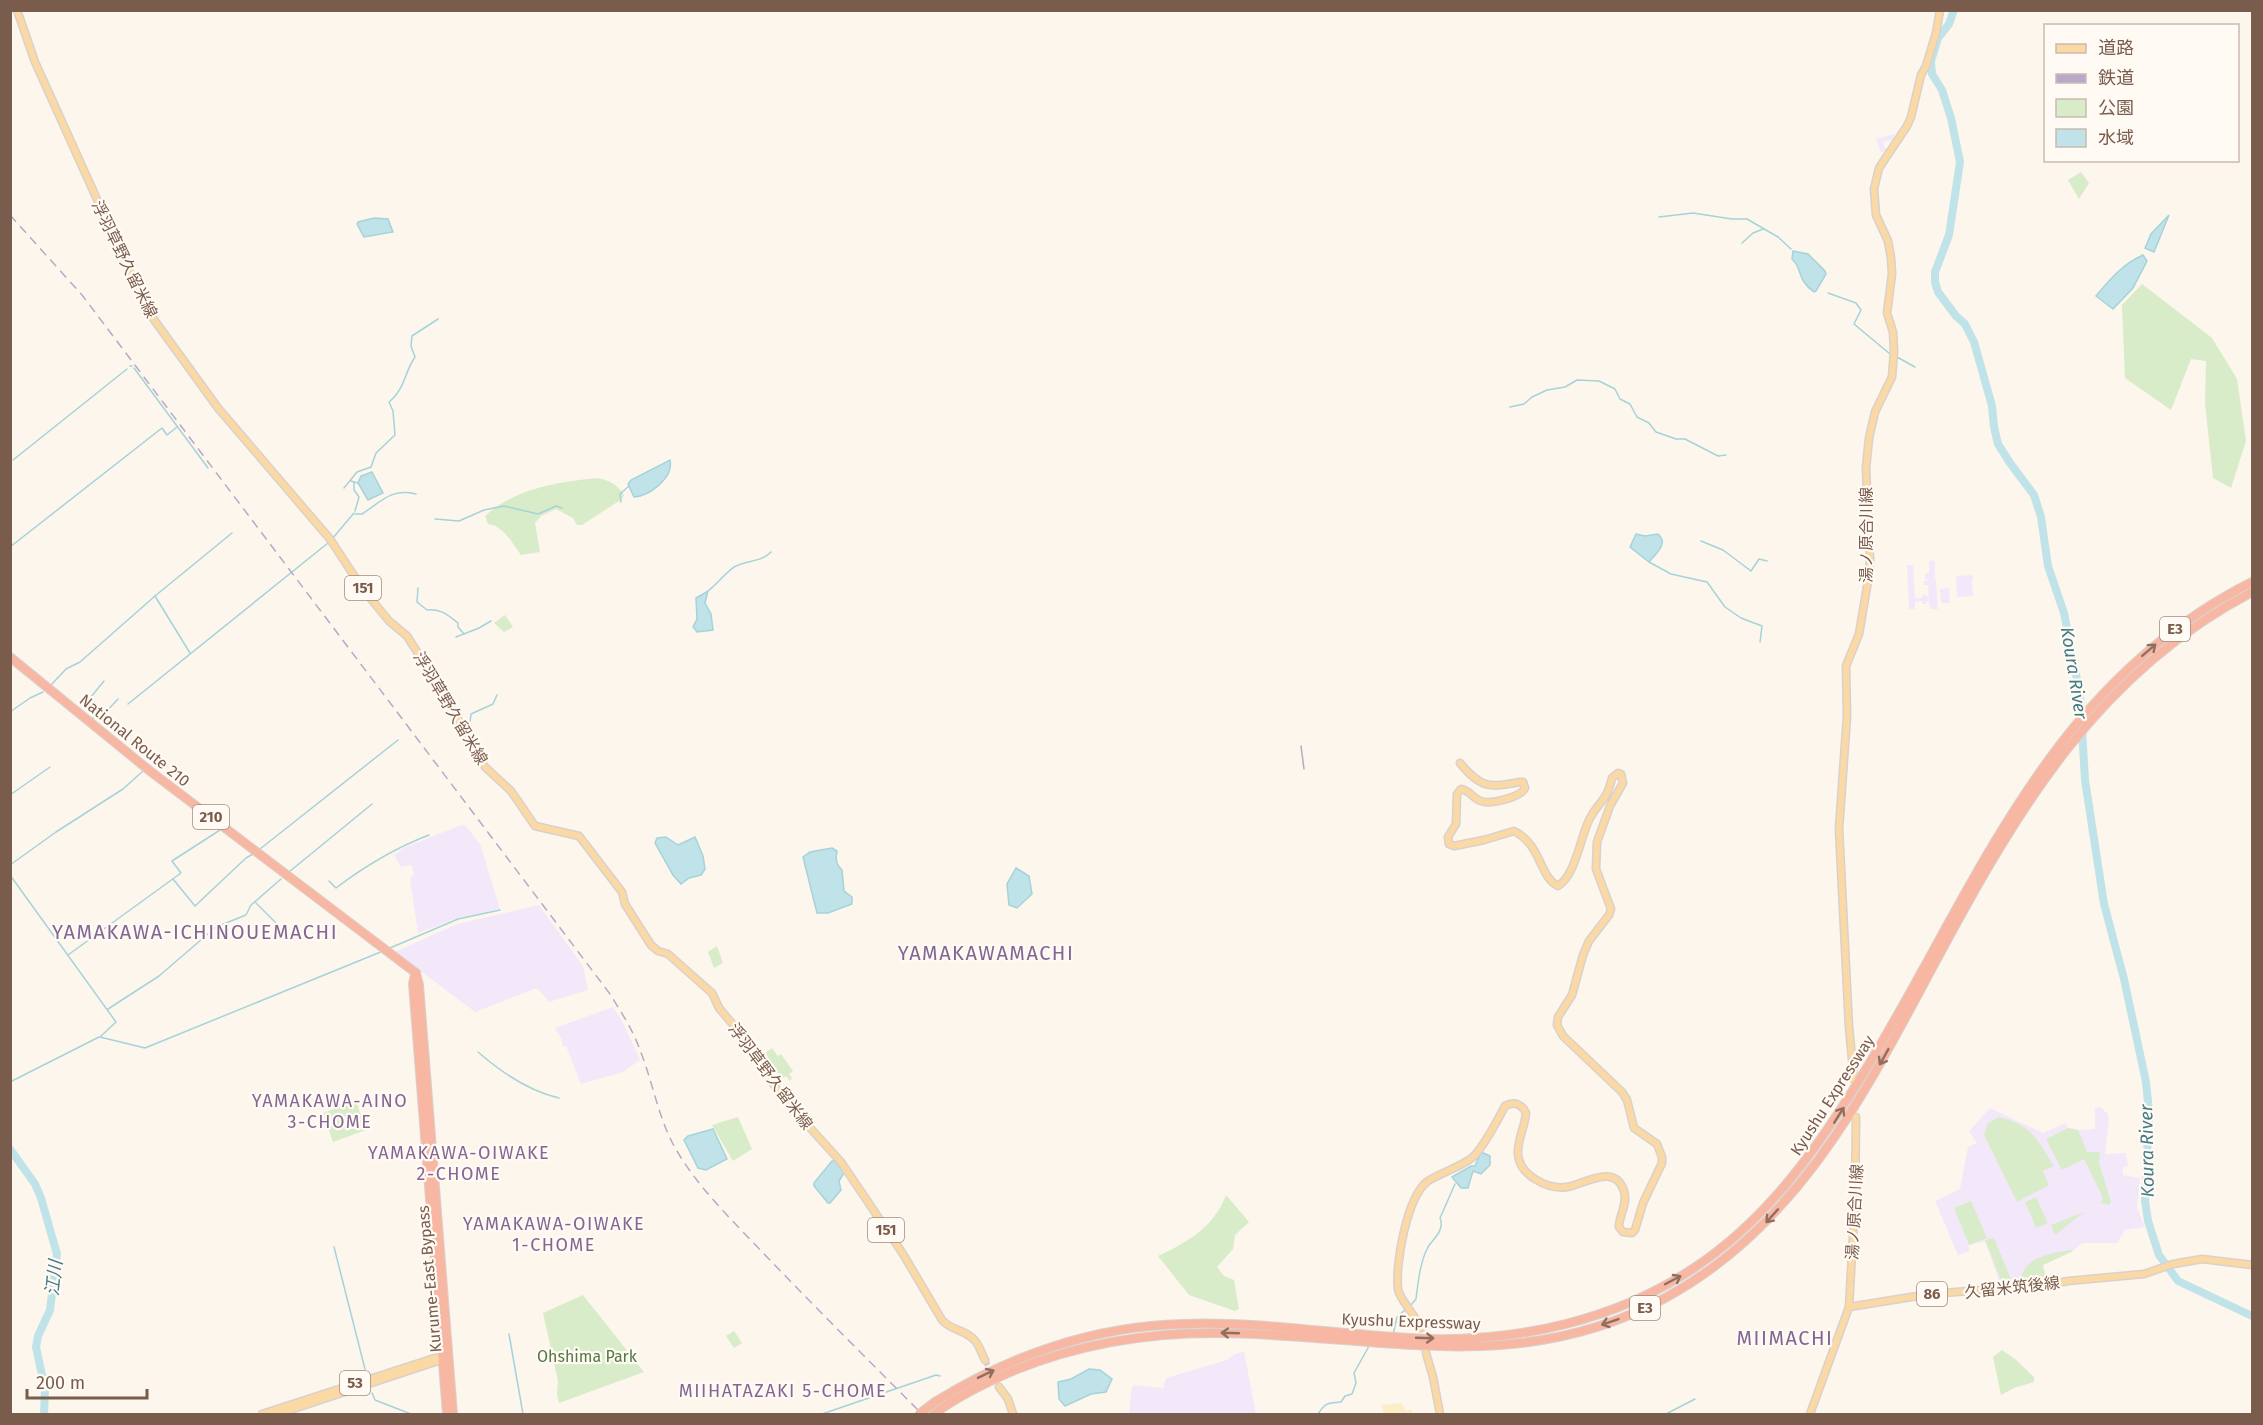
<svg xmlns="http://www.w3.org/2000/svg" width="2263" height="1425" font-family="'Fira Sans','Noto Sans JP',sans-serif">
<style>
.education{fill:#f3e8fa}
.green{fill:#d8ecc9}
.sand{fill:#fcefc7}
.water{fill:#bfe3e8;stroke:#a5d3da;stroke-width:1.5}
.lines{fill:none;stroke-linecap:round;stroke-linejoin:round}
.stream{stroke:#a5d3da;stroke-width:1.5}
.river{stroke:#bfe3e8;stroke-width:8}
.major-tunnel{stroke:#dcd0c4;stroke-width:6;stroke-dasharray:6 3;stroke-linecap:butt}
.major-casing{stroke:#dad1cd;stroke-width:9}
.highway-casing{stroke:#dad1cd;stroke-width:10}
.major{stroke:#fbd9a5;stroke-width:6}
.highway{stroke:#f7b7a3;stroke-width:8}
.tram{stroke:#b9a8c9;stroke-width:1.5}
.rail{stroke:#b9a8c9;stroke-width:1.5;stroke-dasharray:9 6;stroke-linecap:butt}
.highway-bridge-casing{stroke:#dad1cd;stroke-width:10;stroke-linecap:butt}
.highway-bridge{stroke:#f7b7a3;stroke-width:8}
.oneway{stroke:#936e5e}
.labels{text-anchor:middle;stroke-width:4.5;stroke-linejoin:round;paint-order:stroke}
.shield{fill:#fffaf3;stroke:#a28b7f;stroke-width:1.5}
.shield-label{font-size:15px;font-weight:bold;fill:#7a5c4d}
.street-label{font-size:16px;fill:#7a5c4d;stroke:#fffaf3}
.park-label{font-size:16px;fill:#537a41;stroke:#fffaf3}
.water-label{font-size:18px;font-style:italic;fill:#437c86;stroke:#fffaf3}
.neighbourhood-label{font-size:18px;letter-spacing:1.5px;fill:#846695;stroke:#fffaf3}
.quarter-label{font-size:20px;letter-spacing:1.5px;fill:#846695;stroke:#fffaf3}
</style>
<rect width="100%" height="100%" fill="#fdf6ec"/>
<!-- education -->
<g class="education">
<polygon points="1894,134 1894,139 1883,142 1886,151 1881,152 1876,139"/>
<polygon points="1935,560 1935,579 1932,580 1936,580 1938,609 1930,609 1929,601 1927,601 1927,604 1922,604 1922,601 1915,602 1915,609 1909,609 1907,565 1913,565 1915,598 1922,598 1922,595 1926,595 1929,598 1928,585 1924,585 1924,581 1930,580 1925,579 1925,574 1929,573 1929,561"/>
<polygon points="1972,575 1974,579 1972,580 1973,596 1957,597 1956,576"/>
<polygon points="1949,588 1950,603 1941,603 1940,589"/>
<polygon points="464,824 480,844 500,909 458,918 418,933 410,880 414,873 411,865 401,867 394,855 406,847"/>
<polygon points="539,905 583,966 588,990 549,1002 537,988 475,1012 395,952 457,924"/>
<polygon points="613,1007 622,1021 640,1060 623,1072 581,1084 566,1046 563,1047 562,1040 555,1028"/>
<polygon points="2100,1107 2108,1114 2109,1119 2105,1154 2126,1153 2128,1166 2123,1167 2123,1175 2140,1178 2137,1208 2145,1227 2125,1230 2117,1243 2082,1243 2073,1251 2043,1265 2048,1285 2002,1289 1985,1241 1968,1246 1970,1251 1958,1255 1935,1201 1960,1189 1968,1147 1977,1143 1969,1131 1990,1108 2043,1133 2066,1123 2068,1128 2078,1130 2095,1129 2095,1108"/>
<polygon points="1244,1351 1256,1414 1129,1413 1132,1387 1135,1385 1163,1388 1166,1378 1227,1360 1235,1354"/>
</g>
<!-- green -->
<g class="green">
<polygon points="2081,172 2089,183 2079,199 2068,180"/>
<polygon points="2142,284 2212,338 2237,379 2246,441 2231,488 2213,478 2205,403 2206,361 2191,359 2171,410 2125,378 2122,305"/>
<path d="M595,478C608,479 617,484 624,495L622,499L582,525H577L573,518L556,509L541,516L535,523L540,552L521,555C512,543 504,526 488,524L485,516C516,488 555,483 595,478Z"/>
<polygon points="505,615 513,627 504,632 494,623"/>
<polygon points="717,946 723,963 714,968 708,952"/>
<polygon points="772,1048 778,1056 781,1054 793,1071 789,1074 792,1078 790,1081 786,1076 782,1079 765,1053"/>
<polygon points="356,1101 366,1130 333,1142 323,1113"/>
<polygon points="738,1117 752,1149 733,1161 712,1125"/>
<path d="M1999,1117C2033,1126 2036,1138 2054,1166L2043,1171L2049,1185L2017,1202L1984,1135L1988,1123Z"/>
<polygon points="2068,1128 2078,1130 2087,1152 2100,1152 2099,1163 2111,1202 2109,1205 2101,1203 2103,1198 2084,1159 2062,1170 2046,1139"/>
<path d="M1226,1195L1249,1222L1235,1235L1233,1249L1217,1267L1224,1276L1234,1280L1239,1309L1235,1311L1189,1295L1158,1256C1188,1242 1214,1227 1226,1195Z"/>
<polygon points="2036,1197 2048,1223 2036,1228 2025,1202"/>
<polygon points="1971,1201 1987,1238 1969,1245 1954,1208"/>
<polygon points="2084,1212 2055,1235 2051,1225"/>
<polygon points="1994,1238 2012,1282 2002,1283 1985,1240"/>
<path d="M2070,1250L2073,1251L2043,1265L2046,1280L2020,1281C2025,1256 2049,1254 2070,1250Z"/>
<polygon points="583,1295 644,1372 559,1403 557,1394 558,1381 543,1313"/>
<polygon points="734,1331 742,1343 734,1348 726,1336"/>
<polygon points="2002,1350 2015,1359 2034,1377 2034,1382 2014,1388 2001,1395 1993,1357"/>
</g>
<!-- sand -->
<polygon class="sand" points="1402,1403 1406,1411 1411,1409 1413,1414 1384,1414 1381,1405"/>
<!-- water -->
<g class="water">
<polygon points="2169,215 2154,252 2145,248 2151,234"/>
<polygon points="374,218 388,219 393,232 364,237 357,224 358,222"/>
<path d="M1793,251L1808,254L1825,271L1826,274L1816,291L1814,292C1796,279 1803,269 1792,259Z"/>
<path d="M2143,255L2147,261L2133,288L2113,309L2096,296C2110,279 2123,264 2143,255Z"/>
<path d="M670,460C674,478 649,496 634,497L628,484L631,480Z"/>
<polygon points="372,472 383,493 368,500 358,483 361,476"/>
<path d="M1636,534L1645,536L1658,534C1669,543 1656,554 1649,562L1630,547Z"/>
<polygon points="708,591 705,603 711,614 713,630 697,632 693,627 697,619 696,598"/>
<polygon points="666,837 678,845 695,837 703,856 705,869 701,875 689,878 681,884 673,875 655,843 657,838"/>
<path d="M832,848L837,851C835,859 836,865 842,870L844,891L852,897V904L828,913H817L803,857L810,852Z"/>
<polygon points="1016,868 1029,876 1032,894 1017,908 1009,905 1007,884"/>
<polygon points="713,1129 727,1159 706,1170 698,1168 684,1140 688,1136"/>
<polygon points="1481,1152 1490,1156 1490,1165 1481,1174 1473,1171 1468,1188 1461,1188 1452,1177 1471,1166 1475,1166"/>
<polygon points="832,1161 835,1161 844,1173 839,1181 841,1190 830,1203 828,1203 814,1186 814,1183"/>
<polygon points="1089,1369 1100,1370 1112,1379 1106,1392 1091,1394 1065,1406 1059,1399 1058,1382 1071,1379"/>
</g>
<g class="lines">
<!-- stream -->
<g class="stream">
<polyline points="1659,217 1693,213 1732,219 1747,219 1778,237 1791,249"/>
<polyline points="1742,243 1753,233 1763,229"/>
<polyline points="1828,293 1856,303 1861,310 1854,324 1890,354"/>
<polyline points="1897,357 1915,367"/>
<polyline points="130,366 132,366"/>
<polyline points="134,368 208,468"/>
<polyline points="1510,407 1524,404 1532,397 1547,390 1565,387 1577,380 1599,381 1615,389 1620,399 1630,404 1637,417 1649,423 1656,432 1676,439 1685,439 1718,456 1726,455"/>
<polyline points="13,460 127,369"/>
<polyline points="351,481 358,483"/>
<polyline points="354,482 354,490 359,497 355,511"/>
<path d="M344,488L357,472L371,467L376,453L395,435L393,411L389,402C405,389 404,373 415,357L411,346L412,336L438,319"/>
<polyline points="621,502 620,494 629,486"/>
<path d="M355,514H362C382,501 391,488 416,494"/>
<polyline points="435,519 459,521 484,510 504,506 538,514 556,506 562,508"/>
<polyline points="332,539 354,513"/>
<polyline points="1701,541 1723,550 1751,571 1759,559 1767,561"/>
<polyline points="10,547 162,428 167,435 177,427"/>
<polyline points="1649,562 1671,574 1707,582 1725,607 1741,618 1762,626 1760,642"/>
<path d="M418,588L417,602L427,610C440,608 448,615 458,623V627L464,634"/>
<path d="M708,591C716,585 730,568 736,566C749,560 761,562 771,552"/>
<polyline points="155,596 190,653"/>
<polyline points="456,637 479,628 491,621"/>
<polyline points="51,685 66,669 80,662 155,596 232,533"/>
<polyline points="128,704 328,543"/>
<polyline points="10,712 30,698 43,692"/>
<polyline points="101,712 105,713 118,699"/>
<polyline points="93,718 100,711 91,697 104,681"/>
<polyline points="469,730 471,714 493,704 497,695"/>
<polyline points="10,795 50,767"/>
<polyline points="260,849 398,740"/>
<polyline points="10,865 56,832 123,789 143,771"/>
<polyline points="289,872 372,804"/>
<polyline points="10,875 116,1022 100,1037 145,1048 383,951"/>
<polyline points="173,879 195,906 246,858 253,854"/>
<path d="M329,881L336,888C365,866 395,848 429,835"/>
<polyline points="256,903 276,923"/>
<polyline points="390,948 458,919 500,910"/>
<polyline points="68,955 181,873 172,861 220,830"/>
<polyline points="108,1009 159,976 216,927 246,915 251,905 281,879"/>
<path d="M478,1052C501,1072 528,1091 559,1098"/>
<polyline points="10,1082 99,1037"/>
<polyline points="334,1247 365,1369"/>
<path d="M1410,1306L1416,1299C1418,1283 1420,1262 1428,1247C1434,1238 1445,1230 1440,1218L1455,1184"/>
<polyline points="509,1334 523,1414"/>
<polyline points="1393,1335 1397,1317 1407,1308"/>
<polyline points="372,1393 375,1400 411,1414"/>
<polyline points="822,1414 936,1375 940,1376"/>
<path d="M1318,1414C1325,1403 1327,1403 1341,1402L1345,1396L1352,1394L1356,1383L1354,1373L1369,1346"/>
<polyline points="1666,1414 1695,1399"/>
</g>
<!-- river -->
<g class="river">
<polyline points="1954,10 1949,24 1938,38 1931,61 1932,74 1942,90 1951,118 1960,162 1949,235 1935,272 1935,282 1938,292 1956,316 1965,324 1974,342 1992,406 1994,427 1998,444 2010,463 2034,495 2041,517 2048,566 2064,613 2080,695 2085,780 2104,904 2124,979 2146,1082 2149,1112 2145,1201 2148,1221 2159,1255 2178,1281 2252,1316"/>
<polyline points="10,1149 35,1184 41,1198 57,1254 50,1310 38,1336 36,1347 45,1389 44,1414"/>
</g>
<!-- major-tunnel -->
<g class="major-tunnel">
<polyline points="1854,1087 1856,1117"/>
<polyline points="985,1360 999,1387"/>
</g>
<defs>
<g id="major">
<path d="M17,10L35,62L147,310L218,408L330,539L362,588L389,621L407,636L449,702L472,746L485,767L511,791L535,826L579,836L622,892L625,904L651,945L658,951L668,954L712,993L719,1008L745,1039L756,1059L783,1098L841,1162L903,1254L942,1320C951,1331 968,1330 976,1342C980,1347 982,1355 985,1360"/>
<polyline points="1854,1080 1849,1027 1839,829 1847,716 1846,666 1859,634 1868,581 1870,560 1866,468 1869,438 1875,412 1892,377 1894,351 1893,332 1887,313 1892,274 1891,258 1888,241 1876,215 1874,189 1879,168 1907,126 1911,117 1921,75 1926,66 1936,33 1940,10"/>
<polyline points="1849,1307 1930,1294 2048,1285 2068,1281 2144,1274 2173,1264 2202,1259 2252,1265"/>
<path d="M1421,1328C1416,1316 1399,1299 1398,1289C1395,1264 1407,1196 1428,1181C1442,1172 1461,1167 1473,1157C1485,1145 1497,1121 1505,1106C1514,1101 1522,1104 1526,1113C1525,1127 1517,1140 1518,1154C1519,1175 1548,1190 1567,1187C1583,1185 1615,1162 1624,1191C1628,1204 1619,1215 1619,1227L1623,1232L1632,1233L1635,1230L1643,1203L1662,1163V1157L1657,1144L1634,1128L1627,1100L1622,1092L1563,1036L1557,1025L1558,1017L1572,995L1583,955L1589,941L1609,915L1611,909L1596,869L1597,842L1610,806L1623,783L1621,774L1618,773L1612,778C1607,801 1599,801 1590,818C1580,837 1576,875 1558,886C1539,877 1542,845 1514,831L1484,840L1454,846L1449,844L1448,837L1456,824L1457,794L1461,789C1470,790 1473,799 1481,801C1490,805 1521,797 1525,788L1523,782H1520C1488,788 1481,788 1460,763"/>
<polyline points="1426,1353 1433,1377 1440,1414"/>
<polyline points="999,1387 1008,1399 1013,1414"/>
<polyline points="262,1414 447,1354"/>
<polyline points="278,1414 444,1359"/>
<polyline points="1810,1414 1849,1307 1855,1201 1856,1117"/>
</g>
<g id="highway">
<polyline points="10,657 150,771 416,973"/>
<polyline points="416,973 419,985 453,1414"/>
<polyline points="415,974 413,984 447,1414"/>
<path d="M935,1402C1009,1356 1094,1326 1183,1324C1265,1321 1346,1336 1428,1339C1521,1341 1616,1320 1694,1268C1771,1217 1822,1142 1869,1064C1979,882 2049,684 2252,582"/>
<path d="M934,1414C958,1396 987,1382 1015,1370C1079,1344 1146,1333 1214,1333C1373,1333 1514,1380 1665,1298C1800,1225 1867,1089 1937,959C2017,810 2097,673 2252,592"/>
</g>
</defs>
<!-- major casing -->
<use href="#major" class="major-casing"/>
<!-- highway casing -->
<use href="#highway" class="highway-casing"/>
<!-- major -->
<use href="#major" class="major"/>
<!-- highway -->
<use href="#highway" class="highway"/>
<!-- tram -->
<polyline class="tram" points="1301,746 1304,769"/>
<!-- rail -->
<path class="rail" d="M10,215L82,295L610,994C621,1012 633,1030 640,1050C654,1085 659,1124 680,1156C703,1193 736,1224 766,1256C817,1309 870,1362 922,1414"/>
<defs>
<polyline id="highway-bridge" points="919,1414 935,1402"/>
</defs>
<!-- highway-bridge casing -->
<use href="#highway-bridge" class="highway-bridge-casing"/>
<!-- highway-bridge -->
<use href="#highway-bridge" class="highway-bridge"/>
</g>
<!-- one-way arrows -->
<defs><path id="oneway-shaft" d="M-6 0H5M1.5-3L5.5 0L1.5 3" fill="none" stroke-width="1.6" stroke-linecap="round" stroke-linejoin="round" transform="scale(1.5)"/></defs>
<g class="oneway">
<use href="#oneway-shaft" transform="translate(2149 650) rotate(-41)"/>
<use href="#oneway-shaft" transform="translate(1884 1057) rotate(119)"/>
<use href="#oneway-shaft" transform="translate(1839 1115) rotate(-58)"/>
<use href="#oneway-shaft" transform="translate(1772 1216) rotate(132)"/>
<use href="#oneway-shaft" transform="translate(1673 1280) rotate(-28)"/>
<use href="#oneway-shaft" transform="translate(1610 1322) rotate(161)"/>
<use href="#oneway-shaft" transform="translate(1230 1333) rotate(-178)"/>
<use href="#oneway-shaft" transform="translate(1425 1338) rotate(2)"/>
<use href="#oneway-shaft" transform="translate(986 1374) rotate(-26)"/>
</g>
<g class="labels">
<!-- shield labels -->
<g class="shield">
<rect x="345" y="576" width="36" height="24" rx="4.5"/>
<rect x="2160" y="617" width="30" height="24" rx="4.5"/>
<rect x="193" y="805" width="36" height="24" rx="4.5"/>
<rect x="868" y="1218" width="36" height="24" rx="4.5"/>
<rect x="1917" y="1282" width="30" height="24" rx="4.5"/>
<rect x="1630" y="1296" width="30" height="24" rx="4.5"/>
<rect x="340" y="1371" width="30" height="24" rx="4.5"/>
</g>
<g class="shield-label">
<text x="363" y="593">151</text>
<text x="2175" y="634">E3</text>
<text x="211" y="822">210</text>
<text x="886" y="1235">151</text>
<text x="1932" y="1299">86</text>
<text x="1645" y="1313">E3</text>
<text x="355" y="1388">53</text>
</g>
<!-- street labels -->
<g class="street-label">
<text transform="translate(125 259) rotate(64)" y="6">浮羽草野久留米線</text>
<text transform="translate(1866 535) rotate(-90)" y="6">湯ノ原合川線</text>
<text transform="translate(451 708) rotate(59)" y="6">浮羽草野久留米線</text>
<text transform="translate(135 740) rotate(39)" y="6">National Route 210</text>
<text transform="translate(771 1076) rotate(53)" y="6">浮羽草野久留米線</text>
<text transform="translate(1832 1095) rotate(-57)" y="6">Kyushu Expressway</text>
<text transform="translate(1854 1212) rotate(-87)" y="6">湯ノ原合川線</text>
<text transform="translate(429 1279) rotate(-95)" y="6">Kurume-East Bypass</text>
<text transform="translate(2012 1287) rotate(-6)" y="6">久留米筑後線</text>
<text transform="translate(1411 1321) rotate(2)" y="6">Kyushu Expressway</text>
</g>
<!-- park labels -->
<g class="park-label">
<text x="587" y="1362">Ohshima Park</text>
</g>
<!-- water labels -->
<g class="water-label">
<text transform="translate(2074 673) rotate(81)" y="6">Koura River</text>
<text transform="translate(2147 1151) rotate(-91)" y="6">Koura River</text>
<text transform="translate(54 1278) rotate(-84)" y="6">江川</text>
</g>
<!-- neighbourhood labels -->
<g class="neighbourhood-label">
<text x="330" y="1107">YAMAKAWA-AINO<tspan x="330" dy="21">3-CHOME</tspan></text>
<text x="459" y="1159">YAMAKAWA-OIWAKE<tspan x="459" dy="21">2-CHOME</tspan></text>
<text x="554" y="1230">YAMAKAWA-OIWAKE<tspan x="554" dy="21">1-CHOME</tspan></text>
<text x="783" y="1397">MIIHATAZAKI 5-CHOME</text>
</g>
<!-- quarter labels -->
<g class="quarter-label">
<text x="195" y="939">YAMAKAWA-ICHINOUEMACHI</text>
<text x="986" y="960">YAMAKAWAMACHI</text>
<text x="1785" y="1345">MIIMACHI</text>
</g>
</g>
<!-- border -->
<rect width="2263" height="1425" fill="none" stroke="#7a5c4d" stroke-width="24"/>
<!-- legend -->
<rect x="2044" y="24" width="195" height="138" fill="#fffaf3" stroke="#cabbb1" stroke-width="1.5"/>
<rect x="2056" y="44" width="30" height="9" fill="#fbd9a5" stroke="#cabbb1" stroke-width="1.5"/>
<text x="2098" y="54" font-size="18" fill="#7a5c4d">道路</text>
<rect x="2056" y="74" width="30" height="9" fill="#b9a8c9" stroke="#cabbb1" stroke-width="1.5"/>
<text x="2098" y="84" font-size="18" fill="#7a5c4d">鉄道</text>
<rect x="2056" y="99" width="30" height="18" fill="#d8ecc9" stroke="#cabbb1" stroke-width="1.5"/>
<text x="2098" y="114" font-size="18" fill="#7a5c4d">公園</text>
<rect x="2056" y="129" width="30" height="18" fill="#bfe3e8" stroke="#cabbb1" stroke-width="1.5"/>
<text x="2098" y="144" font-size="18" fill="#7a5c4d">水域</text>
<!-- scale -->
<path d="M27 1389v9h120v-9" fill="none" stroke="#7a5c4d" stroke-width="3"/>
<text x="36" y="1389" font-size="18" fill="#7a5c4d" stroke="#fffaf3" stroke-width="4.5" paint-order="stroke">200 m</text>
</svg>
